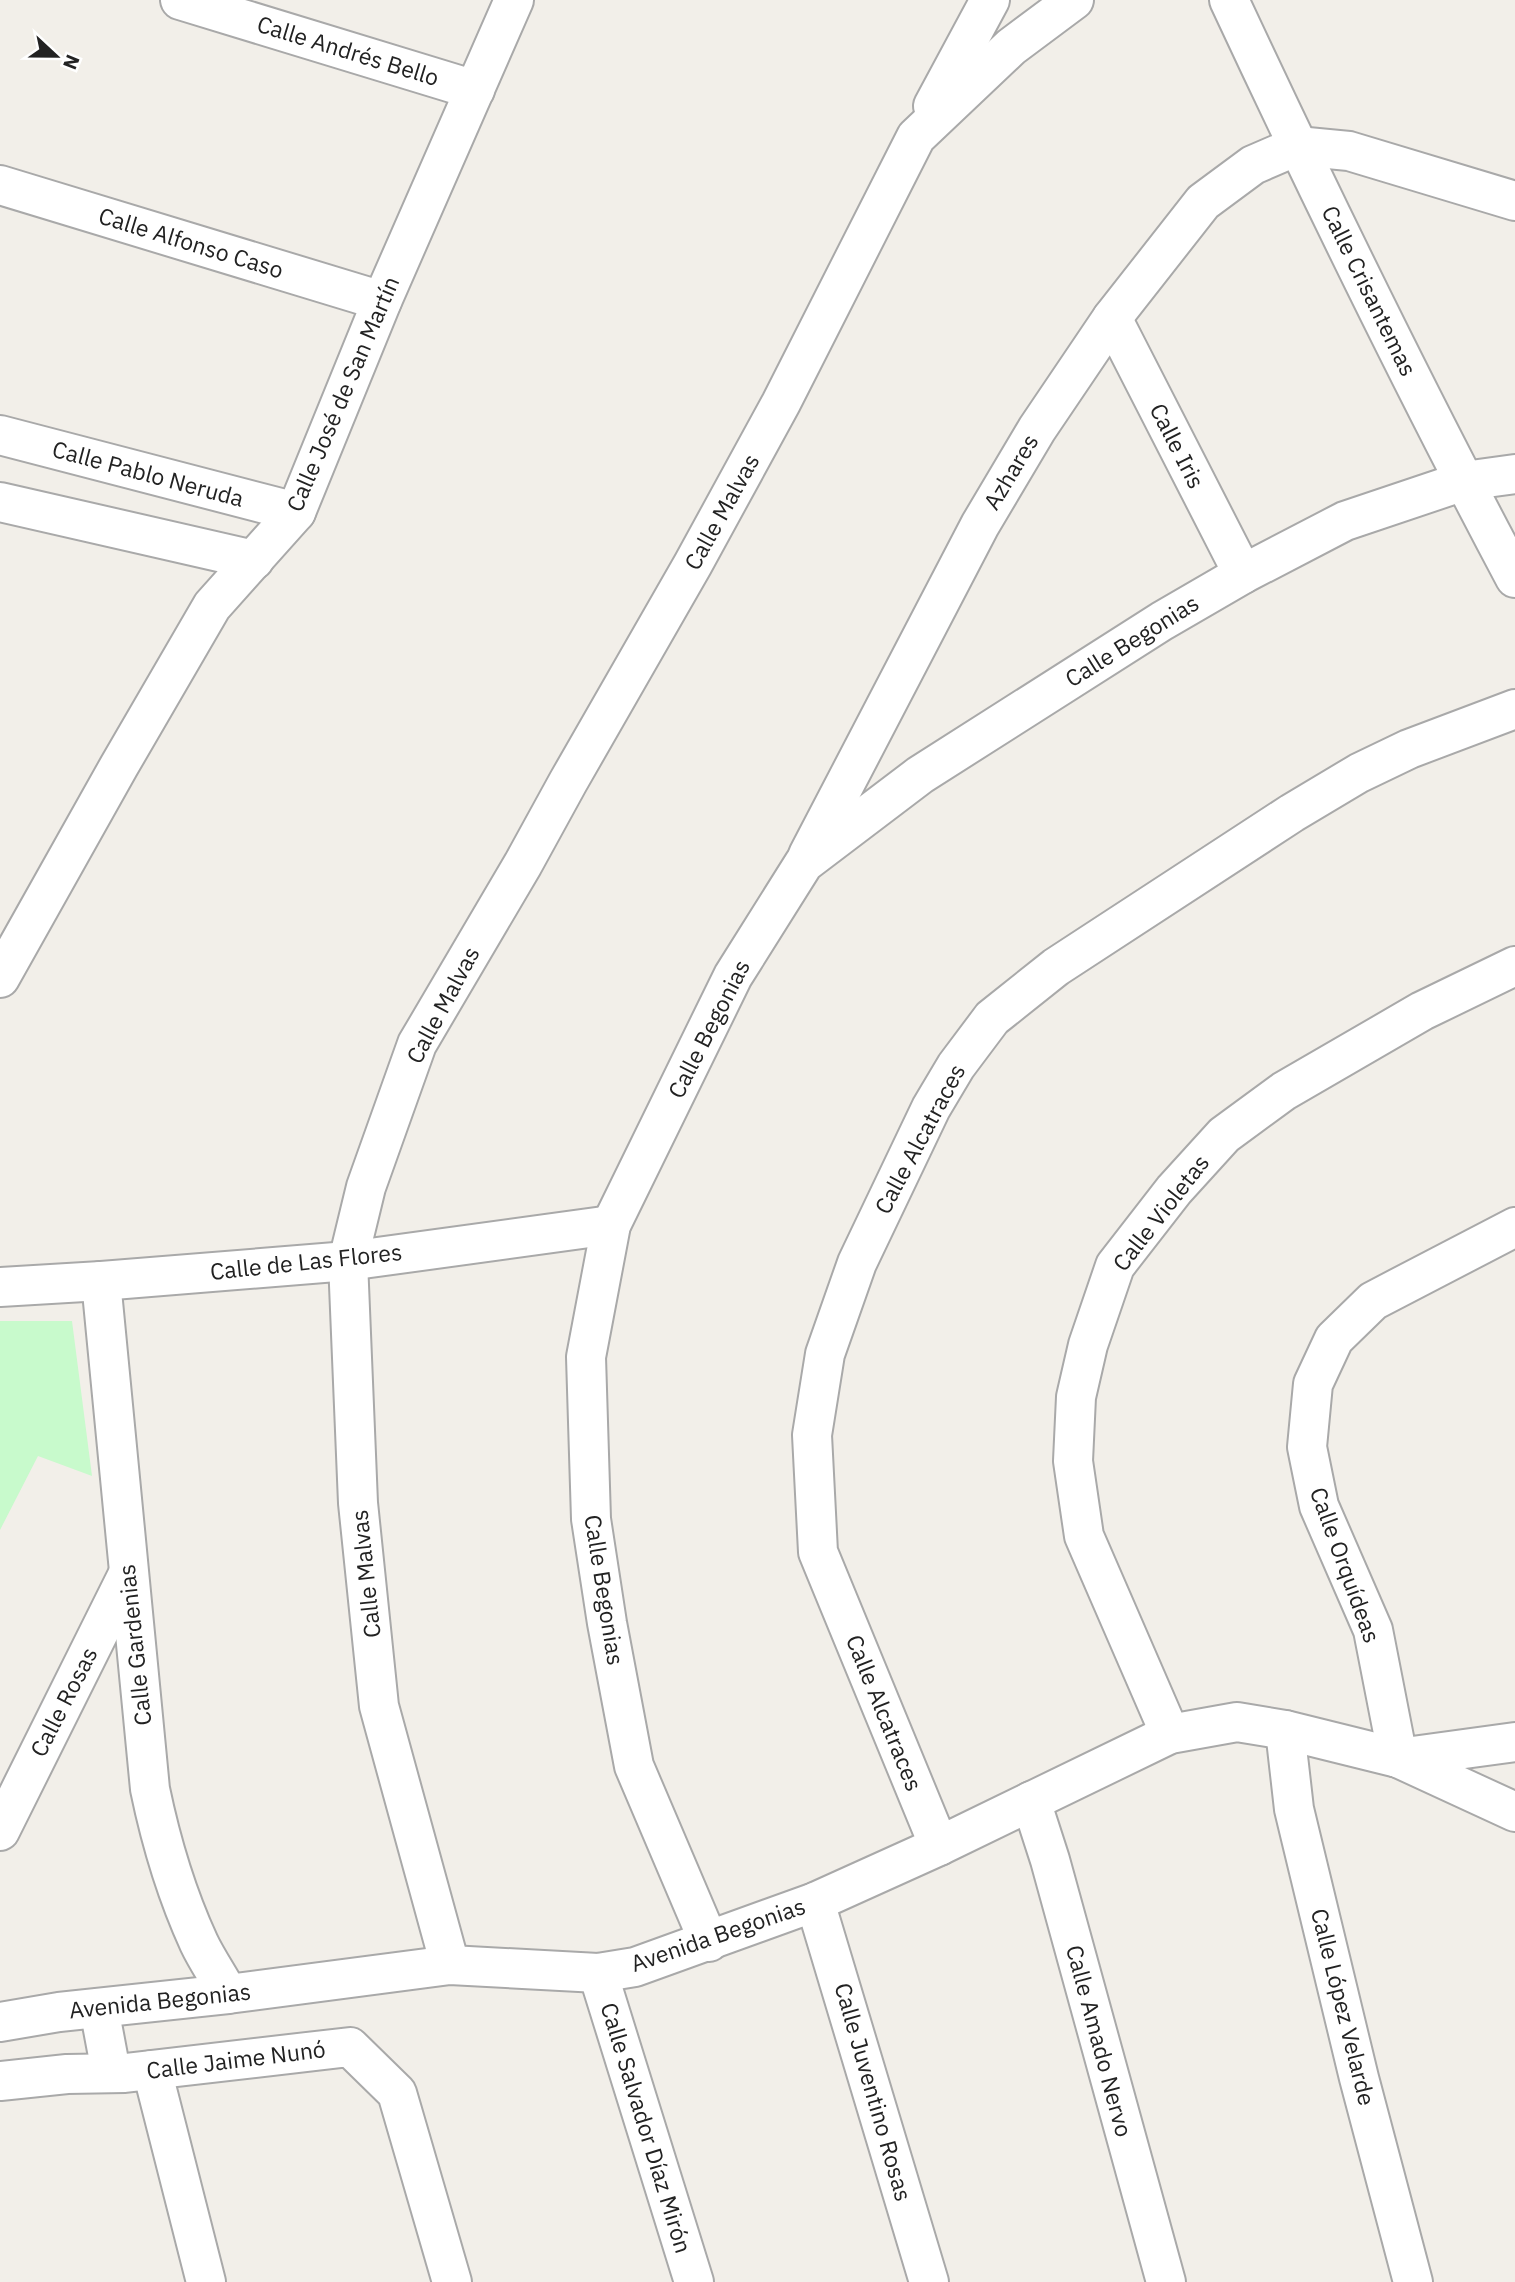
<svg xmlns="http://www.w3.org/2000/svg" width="1515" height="2282" font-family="'IBM Plex Sans',sans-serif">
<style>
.park{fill:#c8facc}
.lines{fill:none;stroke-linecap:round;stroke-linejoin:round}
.minor-casing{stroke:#a9a9a9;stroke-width:42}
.minor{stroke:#fff;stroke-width:38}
.labels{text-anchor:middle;stroke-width:5;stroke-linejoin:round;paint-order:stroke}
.street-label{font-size:23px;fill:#222;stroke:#fff}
</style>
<rect width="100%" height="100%" fill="#f2efe9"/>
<!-- park -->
<polygon class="park" points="0,1321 72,1321 92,1476 38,1456 0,1530"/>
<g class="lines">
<defs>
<g id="minor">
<polyline points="180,0 475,90"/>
<path d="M1229,0C1320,195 1414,388 1515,578"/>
<polyline points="933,106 990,0"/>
<polyline points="0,185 382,301"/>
<polyline points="1112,318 1243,574"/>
<polyline points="0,435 296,512"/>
<polyline points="0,502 254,560"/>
<polyline points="808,855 980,525 1037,429 1112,318 1203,202 1253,165 1297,146 1349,151 1515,201"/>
<polyline points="0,978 119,766 212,606 296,512 382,301 514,0"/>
<path d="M101,1281L150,1789C161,1842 176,1893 199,1943C207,1960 219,1977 228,1994"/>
<polyline points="0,1287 101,1281 348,1261 611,1225"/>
<polyline points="1285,1730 1294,1809 1359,2078 1413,2282"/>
<polyline points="1170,1734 1084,1536 1073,1461 1076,1397 1088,1345 1115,1266 1174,1190 1224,1135 1284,1091 1422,1011 1515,966"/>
<polyline points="1398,1758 1373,1630 1319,1506 1307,1447 1313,1384 1334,1339 1373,1301 1515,1227"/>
<polyline points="1398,1758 1515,1742"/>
<polyline points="1031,1801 1050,1860 1166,2282"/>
<polyline points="0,1831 128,1574"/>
<polyline points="939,1846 818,1552 812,1435 825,1354 857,1263 931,1108 956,1066 992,1018 1056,967 1292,813 1359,773 1409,749 1515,709"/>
<polyline points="815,1902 929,2282"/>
<polyline points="709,1942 634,1766 607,1623 591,1519 586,1357 611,1225 733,976 804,863 920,775 1162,621 1243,574 1345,521 1464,481 1515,474"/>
<polyline points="450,1965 379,1706 358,1503 348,1261 366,1187 417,1044 523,864 568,782 693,564 781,403 916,137 1011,47 1074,0"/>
<polyline points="598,1973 694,2282"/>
<polyline points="99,2008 111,2072"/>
<polyline points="0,2022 59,2012 228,1994 450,1965 598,1973 635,1967 815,1902 939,1846 1170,1734 1237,1722 1285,1730 1398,1758 1515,1812"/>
<polyline points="152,2070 206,2282"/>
<polyline points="0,2081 67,2074 125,2073 350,2047 397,2093 452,2282"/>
</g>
</defs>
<!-- minor casing -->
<use href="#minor" class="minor-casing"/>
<!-- minor -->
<use href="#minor" class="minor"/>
</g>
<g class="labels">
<!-- street labels -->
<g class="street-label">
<text transform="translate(348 51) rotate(17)" y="8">Calle Andrés Bello</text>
<text transform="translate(191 243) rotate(17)" y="8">Calle Alfonso Caso</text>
<text transform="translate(1369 291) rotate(64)" y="8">Calle Crisantemas</text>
<text transform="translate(343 394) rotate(-67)" y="8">Calle José de San Martín</text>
<text transform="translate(1177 446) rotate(63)" y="8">Calle Iris</text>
<text transform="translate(1011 472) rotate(-59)" y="8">Azhares</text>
<text transform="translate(148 474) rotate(15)" y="8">Calle Pablo Neruda</text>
<text transform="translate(722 512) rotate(-61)" y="8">Calle Malvas</text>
<text transform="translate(1132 641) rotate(-32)" y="8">Calle Begonias</text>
<text transform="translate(443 1005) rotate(-62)" y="8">Calle Malvas</text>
<text transform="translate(709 1029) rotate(-63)" y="8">Calle Begonias</text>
<text transform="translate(920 1139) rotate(-62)" y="8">Calle Alcatraces</text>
<text transform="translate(1161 1213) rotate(-52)" y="8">Calle Violetas</text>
<text transform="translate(306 1262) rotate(-6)" y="8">Calle de Las Flores</text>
<text transform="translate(1345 1565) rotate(70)" y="8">Calle Orquídeas</text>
<text transform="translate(366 1574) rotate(-96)" y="8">Calle Malvas</text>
<text transform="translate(604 1590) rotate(81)" y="8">Calle Begonias</text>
<text transform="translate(135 1645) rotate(-96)" y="8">Calle Gardenias</text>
<text transform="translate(64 1702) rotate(-63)" y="8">Calle Rosas</text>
<text transform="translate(884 1713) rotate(68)" y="8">Calle Alcatraces</text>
<text transform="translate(718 1935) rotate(-19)" y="8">Avenida Begonias</text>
<text transform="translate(160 2001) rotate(-6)" y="8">Avenida Begonias</text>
<text transform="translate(1343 2007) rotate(76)" y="8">Calle López Velarde</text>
<text transform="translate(1099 2041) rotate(75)" y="8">Calle Amado Nervo</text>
<text transform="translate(236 2060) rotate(-7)" y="8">Calle Jaime Nunó</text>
<text transform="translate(873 2092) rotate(74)" y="8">Calle Juventino Rosas</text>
<text transform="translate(646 2128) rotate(73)" y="8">Calle Salvador Díaz Mirón</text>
</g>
</g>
<!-- north arrow -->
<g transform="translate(56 56) rotate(112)" stroke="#ffffff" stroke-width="5" paint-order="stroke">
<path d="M0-5L12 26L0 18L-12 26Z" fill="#222222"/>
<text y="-10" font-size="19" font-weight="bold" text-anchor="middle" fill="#222222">N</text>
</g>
</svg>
